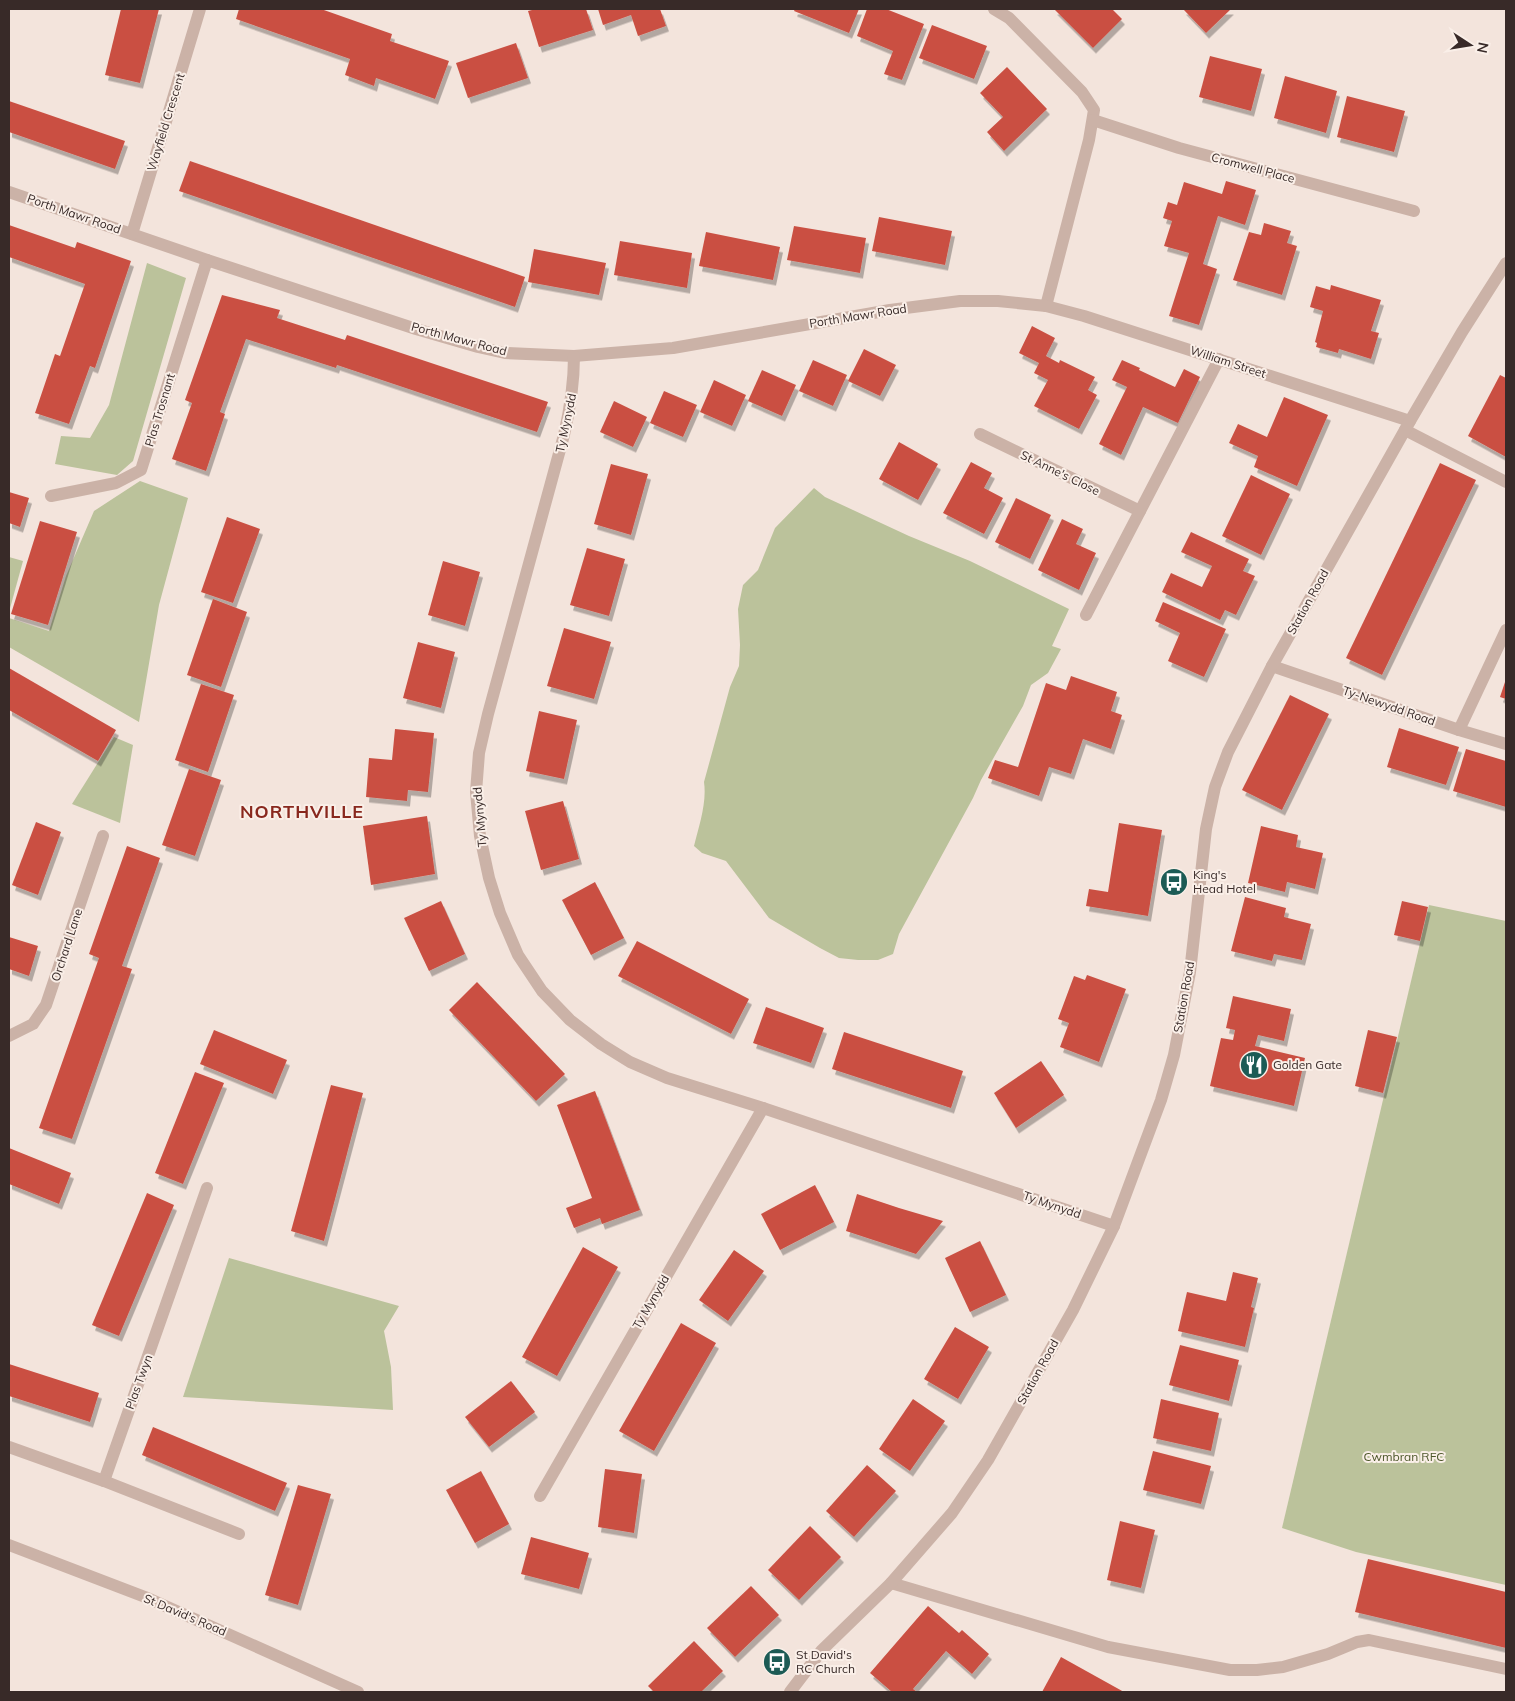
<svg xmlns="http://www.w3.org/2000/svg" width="1515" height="1701" font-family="Mulish,sans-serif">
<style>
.green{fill:#bbc29b}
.building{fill:#ca5043;filter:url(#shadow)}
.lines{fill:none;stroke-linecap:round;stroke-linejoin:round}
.minor{stroke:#cbb2a7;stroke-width:12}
.labels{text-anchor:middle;stroke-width:4;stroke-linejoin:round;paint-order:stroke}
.street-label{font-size:12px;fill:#382a28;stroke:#faefe8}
.poi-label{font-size:12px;fill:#382a28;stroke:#faefe8;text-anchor:start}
.park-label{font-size:12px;fill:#4d572b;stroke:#faefe8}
.district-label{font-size:18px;font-weight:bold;letter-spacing:1px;fill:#89281e;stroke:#faefe8}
</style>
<defs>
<filter id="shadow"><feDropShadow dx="3" dy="5.5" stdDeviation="0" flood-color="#0004"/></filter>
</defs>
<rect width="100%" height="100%" fill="#f3e4dc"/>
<!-- green -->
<g class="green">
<polygon points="147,263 186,278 133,461 117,475 55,464 61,436 90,438 109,405"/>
<polygon points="140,481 188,498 159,605 139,722 9,647 9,618 49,631 66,576 94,511"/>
<path d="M814,488L825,497L909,536L970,561L1069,609L1052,646L1061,649L1048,673L1031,685L1023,706L981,780L973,798L899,934L893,954L878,960H858L839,958L820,948L769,918L726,861L702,853L694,846C699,826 707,803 704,782L730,687L739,666L740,645L738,609L743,585L758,570L775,528Z"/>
<polygon points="9,557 23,561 9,612"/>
<polygon points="114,737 133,745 120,823 72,804"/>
<polygon points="1429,905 1506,921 1506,1585 1356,1552 1282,1528"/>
<polygon points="229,1258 399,1306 384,1331 391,1367 393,1410 183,1397"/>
</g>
<!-- building -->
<g class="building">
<polygon points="121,9 159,9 140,83 105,75"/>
<polygon points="239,9 321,9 392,34 390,41 449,61 435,99 376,78 374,86 345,75 350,59 236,19"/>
<polygon points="536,9 586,9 593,30 539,47 528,11"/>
<polygon points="598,9 660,9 666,26 638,36 631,15 603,25"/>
<polygon points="795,9 859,9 849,33 794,11"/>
<polygon points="867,9 886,9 924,24 902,80 884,74 893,51 857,36"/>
<polygon points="1054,9 1112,9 1122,19 1093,48"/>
<polygon points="1183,9 1231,9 1206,33"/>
<polygon points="932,25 987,46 974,79 919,58"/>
<polygon points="516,43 528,78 468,98 456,63"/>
<polygon points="1210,56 1262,69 1251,111 1199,97"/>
<polygon points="1007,67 1047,109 1004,151 987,132 1003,117 980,93"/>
<polygon points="1285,76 1337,91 1326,133 1274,118"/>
<polygon points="1347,96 1405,111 1394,152 1337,137"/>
<polygon points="9,101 125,141 115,169 9,132"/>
<polygon points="190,161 525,277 515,307 179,191"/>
<polygon points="1226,181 1256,190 1245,225 1218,216 1203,264 1217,269 1199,325 1169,316 1189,253 1164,246 1172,221 1163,218 1168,202 1177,205 1184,182 1222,194"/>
<polygon points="879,217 952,231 945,265 872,251"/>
<polygon points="1264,223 1291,231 1287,243 1297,246 1282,295 1233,280 1249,232 1261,235"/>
<polygon points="9,225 75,248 77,242 131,261 95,368 90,366 69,424 35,413 55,354 60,356 85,284 9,257"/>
<polygon points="794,226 866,238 860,273 787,260"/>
<polygon points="706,232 780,247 773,280 699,266"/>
<polygon points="620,241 692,253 687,288 614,275"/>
<polygon points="534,249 606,263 599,295 528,282"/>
<polygon points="1331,285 1381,300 1371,331 1379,333 1371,359 1339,349 1338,353 1316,347 1317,343 1315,342 1323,311 1310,307 1316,286 1330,290"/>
<polygon points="222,295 280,310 277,318 345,340 347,335 548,402 537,432 337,365 336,368 246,339 220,412 225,414 206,471 172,459 192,403 185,400"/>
<polygon points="1032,326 1055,338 1046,356 1059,363 1060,360 1095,377 1088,390 1097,395 1079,429 1034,406 1048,380 1034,373 1039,363 1019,353"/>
<polygon points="864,349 896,365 880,396 848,381"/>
<polygon points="813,360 847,375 833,406 799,391"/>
<polygon points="1122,360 1140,368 1139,370 1175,387 1184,369 1200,377 1178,423 1143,407 1121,455 1099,444 1127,387 1112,380"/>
<polygon points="762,370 796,385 782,416 748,401"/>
<polygon points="1500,375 1506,378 1506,457 1468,436"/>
<polygon points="714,380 746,395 732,426 700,412"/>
<polygon points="664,391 697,405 683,437 650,423"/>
<polygon points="1284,397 1328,415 1297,486 1254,467 1258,456 1229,443 1238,424 1267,437"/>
<polygon points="614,401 647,417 633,447 600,432"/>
<polygon points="899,442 938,464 918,500 879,479"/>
<polygon points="971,462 992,473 984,488 1003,498 984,534 943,513"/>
<polygon points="1440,463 1476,480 1382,675 1346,658"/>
<polygon points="611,464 648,474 631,535 594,524"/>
<polygon points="1251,475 1290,494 1261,555 1222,536"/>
<polygon points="9,492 29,498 20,527 9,523"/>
<polygon points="1016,498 1051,515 1030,559 995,542"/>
<polygon points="227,517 260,529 233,603 201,592"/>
<polygon points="1062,519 1083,529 1076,544 1096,553 1079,590 1038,570"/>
<polygon points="40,521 77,532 48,625 11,614"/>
<polygon points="1191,532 1249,559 1243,571 1255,576 1236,615 1225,610 1220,620 1162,592 1171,573 1202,587 1212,566 1181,552"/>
<polygon points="587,548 625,559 609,616 570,605"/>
<polygon points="443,561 480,572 465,626 428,615"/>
<polygon points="213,599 247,612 221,687 187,675"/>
<polygon points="1163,602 1226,629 1204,677 1168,661 1180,633 1155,621"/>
<polygon points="564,628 611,642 594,699 547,686"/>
<polygon points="418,642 455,652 441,708 403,698"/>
<polygon points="9,668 116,730 98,761 9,710"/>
<polygon points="1071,676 1117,692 1111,711 1122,715 1111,749 1083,739 1071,774 1049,767 1039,796 988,778 995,760 1018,767 1046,683 1066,690"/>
<polygon points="1506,679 1506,699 1500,697"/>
<polygon points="201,684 234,695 208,772 175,760"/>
<polygon points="1290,695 1329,714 1282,810 1242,790"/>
<polygon points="539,711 577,720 564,779 526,771"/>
<polygon points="1399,728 1459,747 1446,785 1387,767"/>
<polygon points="395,729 434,733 428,792 408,790 407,801 366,797 369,758 392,760"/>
<polygon points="1466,749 1506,761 1506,807 1453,791"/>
<polygon points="189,769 221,780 195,856 162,845"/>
<polygon points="563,801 579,859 541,870 525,811"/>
<polygon points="427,816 435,874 371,885 363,826"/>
<polygon points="36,822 61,832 38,895 12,885"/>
<polygon points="1119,823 1162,830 1148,916 1086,906 1089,889 1108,892"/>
<polygon points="1261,826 1298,835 1296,847 1323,853 1315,889 1287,882 1285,892 1248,883"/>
<polygon points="127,846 160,858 122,966 132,969 72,1139 39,1128 99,958 89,954"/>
<polygon points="595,882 624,938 591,955 562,900"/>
<polygon points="1245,897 1286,908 1284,917 1311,924 1302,960 1274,954 1272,961 1231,951"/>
<polygon points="441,901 465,954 429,971 404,918"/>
<polygon points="1402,901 1428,907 1420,941 1394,935"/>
<polygon points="9,937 38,946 29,976 9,969"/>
<polygon points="637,941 749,999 731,1034 618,976"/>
<polygon points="1087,975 1126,989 1099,1062 1060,1047 1069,1023 1058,1019 1074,976 1085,980"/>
<polygon points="477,982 565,1074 536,1101 449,1010"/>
<polygon points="1233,996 1291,1009 1284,1041 1258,1035 1255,1046 1305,1058 1294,1106 1210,1086 1221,1038 1233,1040 1235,1030 1226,1028"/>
<polygon points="766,1007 824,1028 811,1063 753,1043"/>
<polygon points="214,1030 287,1060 273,1094 200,1064"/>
<polygon points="1368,1030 1397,1037 1383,1093 1355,1086"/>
<polygon points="844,1032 963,1071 951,1108 832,1069"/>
<polygon points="1041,1061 1064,1095 1016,1128 994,1093"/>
<polygon points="195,1072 224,1083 183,1184 155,1173"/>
<polygon points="331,1085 363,1093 324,1241 291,1231"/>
<polygon points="595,1091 640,1210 602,1224 600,1218 574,1228 566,1208 592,1198 557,1105"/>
<polygon points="9,1148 71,1173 59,1204 9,1184"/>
<polygon points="815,1185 834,1222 780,1250 761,1214"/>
<polygon points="147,1193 174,1205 119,1336 92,1325"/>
<polygon points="857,1194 899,1208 943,1221 916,1254 846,1231"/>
<polygon points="980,1241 1006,1295 970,1312 945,1258"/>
<polygon points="583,1247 618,1267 557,1376 522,1357"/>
<polygon points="734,1250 764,1271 728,1321 699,1300"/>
<polygon points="1233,1272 1258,1278 1251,1307 1254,1308 1245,1347 1178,1331 1187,1292 1226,1301"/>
<polygon points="681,1323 716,1343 654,1451 619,1431"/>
<polygon points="955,1327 989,1347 958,1399 924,1379"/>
<polygon points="1180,1345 1239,1360 1229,1401 1169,1385"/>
<polygon points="9,1364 99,1393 90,1422 9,1396"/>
<polygon points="511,1381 535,1412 489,1447 465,1417"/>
<polygon points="913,1399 945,1421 910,1471 879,1449"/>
<polygon points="1161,1399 1219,1413 1211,1451 1153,1438"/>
<polygon points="153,1427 287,1483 275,1511 142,1455"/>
<polygon points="1153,1451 1211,1466 1201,1504 1143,1490"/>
<polygon points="867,1465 896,1491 854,1537 826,1511"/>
<polygon points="605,1469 642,1474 634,1533 598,1527"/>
<polygon points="481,1471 509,1524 475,1543 446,1490"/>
<polygon points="298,1485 331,1494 298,1605 265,1595"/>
<polygon points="1120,1521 1155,1530 1141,1588 1107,1580"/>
<polygon points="810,1526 841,1557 799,1600 768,1570"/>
<polygon points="531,1537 589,1553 579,1589 521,1574"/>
<polygon points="1368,1559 1506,1592 1506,1648 1355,1612"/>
<polygon points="751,1586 779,1615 735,1657 707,1628"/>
<polygon points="928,1606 959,1633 962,1630 989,1654 972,1674 946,1651 913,1689 917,1692 892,1692 870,1673"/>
<polygon points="694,1641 723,1671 701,1692 654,1692 648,1686"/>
<polygon points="1061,1657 1124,1692 1042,1692"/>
</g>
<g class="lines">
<!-- minor -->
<g class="minor">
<polyline points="994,9 1009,18 1082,92 1094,110 1089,140 1046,306"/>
<polyline points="1093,120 1179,148 1414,211"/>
<polyline points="9,192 207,260 416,329 478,347 505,353 574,356 673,348 890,310 960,301 998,301 1046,306 1084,316 1410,421"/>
<polyline points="132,234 200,9"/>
<path d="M574,356C574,383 570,409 564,435L488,714L479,753L476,792L480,836L489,878L500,913L518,955L542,991L570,1020L601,1044L630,1062L667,1078L763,1108L1114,1226"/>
<polyline points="1405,430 1506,482"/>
<polyline points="980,434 1140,511"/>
<polyline points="51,496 116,483 141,470 207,260"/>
<polyline points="1086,615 1219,359"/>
<polyline points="1272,666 1459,730 1506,744"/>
<polyline points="1459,730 1506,630"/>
<polyline points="9,1036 33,1024 46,1005 103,836"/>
<polyline points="9,1447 104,1481 207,1188"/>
<polyline points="104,1481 239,1534"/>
<polyline points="540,1496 763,1108"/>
<polyline points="9,1545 145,1597 358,1692"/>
<polyline points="891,1583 1108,1647 1230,1670 1257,1670 1283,1667 1328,1654 1357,1642 1369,1640 1506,1669"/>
<polyline points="790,1692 822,1650 891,1583 952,1513 988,1460 1073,1310 1114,1226 1161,1100 1174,1055 1190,972 1206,829 1215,787 1228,752 1272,666 1410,421 1462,332 1506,263"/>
</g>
</g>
<!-- icons -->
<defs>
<symbol id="bus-disc" viewBox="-11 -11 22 22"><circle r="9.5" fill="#1c5b55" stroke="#faefe8"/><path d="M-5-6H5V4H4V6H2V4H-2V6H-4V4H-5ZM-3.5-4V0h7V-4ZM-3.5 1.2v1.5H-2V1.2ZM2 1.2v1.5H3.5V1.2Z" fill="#fff"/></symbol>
<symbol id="restaurant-disc" viewBox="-11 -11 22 22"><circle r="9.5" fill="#1c5b55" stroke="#faefe8"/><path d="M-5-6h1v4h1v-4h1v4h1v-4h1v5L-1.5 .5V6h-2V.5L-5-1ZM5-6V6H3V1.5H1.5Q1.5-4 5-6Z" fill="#fff"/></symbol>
</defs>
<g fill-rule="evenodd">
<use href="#bus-disc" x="1158" y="866" width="32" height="32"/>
<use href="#restaurant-disc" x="1238" y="1049" width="32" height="32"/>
<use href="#bus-disc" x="761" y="1646" width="32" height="32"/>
</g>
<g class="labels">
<!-- street labels -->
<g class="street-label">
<text transform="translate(166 122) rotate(-73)" y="4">Wayfield Crescent</text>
<text transform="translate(1253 168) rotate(15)" y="4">Cromwell Place</text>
<text transform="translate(74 214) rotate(19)" y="4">Porth Mawr Road</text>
<text transform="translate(858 316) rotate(-9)" y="4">Porth Mawr Road</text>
<text transform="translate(459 339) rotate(15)" y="4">Porth Mawr Road</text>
<text transform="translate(1228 362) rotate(18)" y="4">William Street</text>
<text transform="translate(160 410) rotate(-73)" y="4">Plas Trosnant</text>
<text transform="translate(566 423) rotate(-78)" y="4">Ty Mynydd</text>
<text transform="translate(1060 473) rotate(26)" y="4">St Anne's Close</text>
<text transform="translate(1308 602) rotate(-61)" y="4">Station Road</text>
<text transform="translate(1389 706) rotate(19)" y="4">Ty-Newydd Road</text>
<text transform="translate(480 817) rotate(-95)" y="4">Ty Mynydd</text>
<text transform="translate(67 945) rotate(-72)" y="4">Orchard Lane</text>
<text transform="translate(1184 997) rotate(-80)" y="4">Station Road</text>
<text transform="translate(1052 1205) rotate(19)" y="4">Ty Mynydd</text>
<text transform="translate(651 1302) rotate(-60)" y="4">Ty Mynydd</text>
<text transform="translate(1038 1372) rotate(-61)" y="4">Station Road</text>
<text transform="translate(139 1382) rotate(-70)" y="4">Plas Twyn</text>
<text transform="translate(185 1615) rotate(23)" y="4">St David's Road</text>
</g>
<!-- poi labels -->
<g class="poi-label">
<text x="1193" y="879">King's<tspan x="1193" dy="14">Head Hotel</tspan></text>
<text x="1273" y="1069">Golden Gate</text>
<text x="796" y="1659">St David's<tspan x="796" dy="14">RC Church</tspan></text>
</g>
<!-- park labels -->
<g class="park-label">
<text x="1404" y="1461">Cwmbran RFC</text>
</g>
<!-- district labels -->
<g class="district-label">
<text x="302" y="818">NORTHVILLE</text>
</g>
</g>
<!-- border -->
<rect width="1515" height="1701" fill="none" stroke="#382a28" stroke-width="20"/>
<!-- north arrow -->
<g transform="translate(1470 45) rotate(102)" stroke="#faefe8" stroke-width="4" paint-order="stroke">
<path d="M0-4L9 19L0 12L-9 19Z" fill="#382a28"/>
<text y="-8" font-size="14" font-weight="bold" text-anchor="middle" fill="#382a28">N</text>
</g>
</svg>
